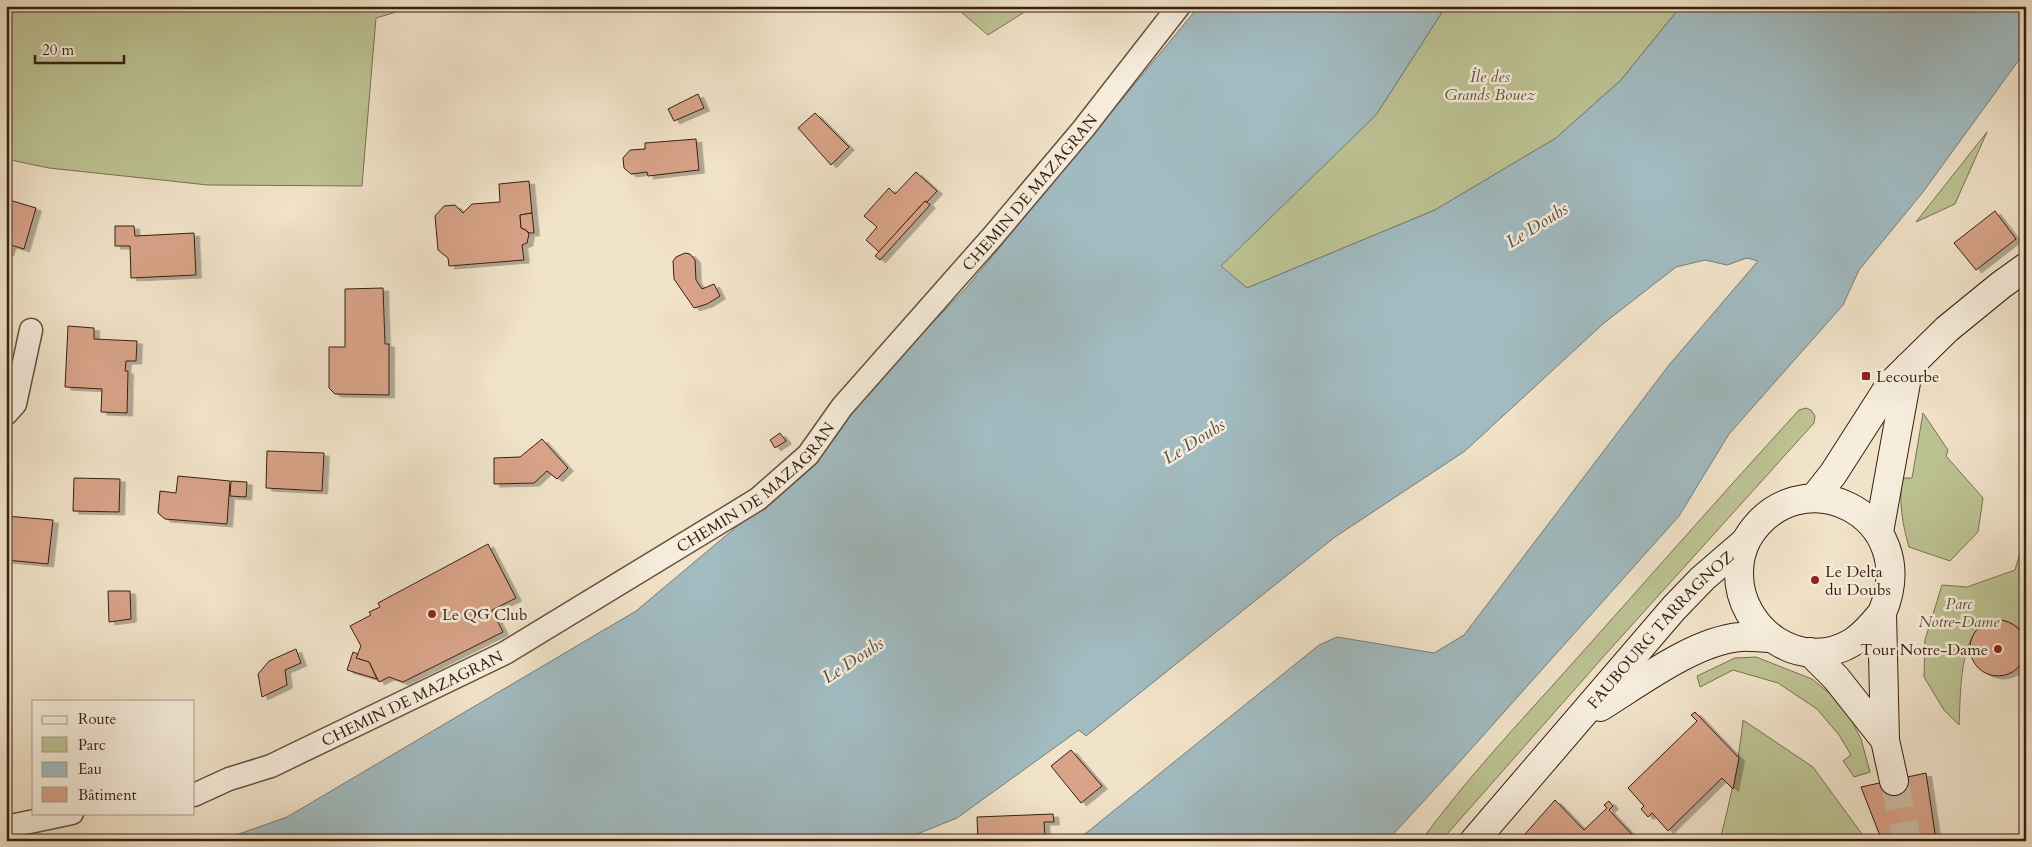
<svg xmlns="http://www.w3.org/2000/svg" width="2032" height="847" font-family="Cardo,serif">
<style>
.green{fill:#bdc394;stroke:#7b7152}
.water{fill:#a1bbc1;stroke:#777d7a}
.building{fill:#d8a389;stroke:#391f10;filter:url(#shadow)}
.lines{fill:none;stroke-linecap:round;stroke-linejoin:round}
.secondary-tunnel{stroke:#ccbca4;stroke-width:28;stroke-dasharray:28 14;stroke-linecap:butt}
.minor-casing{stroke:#67503e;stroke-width:25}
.secondary-casing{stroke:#391f10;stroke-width:30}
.minor{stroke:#f6eddc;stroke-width:22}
.secondary{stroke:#f6eddc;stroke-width:28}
.poi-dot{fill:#8f2418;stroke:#f6eddc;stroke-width:2}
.labels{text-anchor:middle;stroke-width:5;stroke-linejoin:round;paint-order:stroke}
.park-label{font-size:16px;font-style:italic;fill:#615038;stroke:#f6eddc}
.street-label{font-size:16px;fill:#391f10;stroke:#f6eddc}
.poi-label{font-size:16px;fill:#391f10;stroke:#f6eddc;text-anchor:start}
.water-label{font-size:18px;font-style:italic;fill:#584e45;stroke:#f6eddc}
</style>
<defs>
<filter id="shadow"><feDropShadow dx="5.5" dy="3" stdDeviation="0" flood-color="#0004"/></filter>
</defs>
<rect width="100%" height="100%" fill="#f1e3c9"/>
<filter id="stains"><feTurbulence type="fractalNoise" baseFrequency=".004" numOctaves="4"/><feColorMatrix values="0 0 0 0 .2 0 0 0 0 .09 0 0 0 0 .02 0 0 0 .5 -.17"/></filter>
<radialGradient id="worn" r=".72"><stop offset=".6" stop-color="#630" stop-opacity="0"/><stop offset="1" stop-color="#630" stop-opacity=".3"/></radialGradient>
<!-- green -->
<g class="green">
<polygon points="6,6 417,6 376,18 362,186 208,185 49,168 6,159"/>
<polygon points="954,6 1034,6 988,35"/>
<polygon points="1446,6 1681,6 1621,80 1556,138 1435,210 1247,288 1220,266 1376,115"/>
<polygon points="1987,132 1955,204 1916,222"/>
<path d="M1806,408L1811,410L1815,416L1814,423L1604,656L1441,841H1421C1466,779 1520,722 1571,665C1647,580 1722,494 1799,410Z"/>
<path d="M1923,413L1948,450L1946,456L1983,498L1978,532L1950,561L1909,547C1902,523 1899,502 1902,478H1912Z"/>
<path d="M2026,533V642C2022,631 2014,622 2002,620C1957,615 1961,697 1959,725L1944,710L1924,677L1925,640L1942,585L1967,587L2015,570Z"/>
<polygon points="1756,657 1812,679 1843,704 1861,739 1870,772 1854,777 1843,761 1851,755 1839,735 1817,709 1778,683 1733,670 1700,687 1697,676 1735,658"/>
<path d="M1743,720L1813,767L1867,841H1715L1721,836C1731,797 1739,760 1743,720Z"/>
</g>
<!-- water -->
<polygon class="water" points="1199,6 1446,6 1376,115 1221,266 1247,288 1435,210 1556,138 1621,80 1681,6 2026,6 2026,48 2024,53 1923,192 1859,270 1843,305 1729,434 1679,516 1455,767 1387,841 1081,841 1080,838 1319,645 1337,637 1434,653 1464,635 1669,365 1758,261 1747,258 1727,265 1705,260 1676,267 1604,323 1465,451 1335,537 1086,736 1079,730 957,818 900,841 219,841 287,817 636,611 760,507 850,409 967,287"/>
<!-- building -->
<g class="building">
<polygon points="698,94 704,108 674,121 668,109"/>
<polygon points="815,113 849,147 831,165 798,128"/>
<polygon points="696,139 699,170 648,176 647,172 631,174 624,168 623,158 630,150 645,149 645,143"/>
<polygon points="916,172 937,191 927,202 925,201 879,252 866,240 877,227 864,216 889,188 895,194"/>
<polygon points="529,181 532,213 520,215 521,228 526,230 529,234 527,243 522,245 524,260 449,266 448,258 438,250 435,216 444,206 455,205 463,213 472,204 500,202 499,184"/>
<polygon points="6,199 36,208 24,249 11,245 8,253 6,252"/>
<polygon points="925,201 930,205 880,260 875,256"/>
<polygon points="1995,211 2016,239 1976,270 1954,243"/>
<polygon points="532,213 534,233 529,233 526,230 521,228 520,215"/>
<polygon points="115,226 134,226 135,236 194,233 196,275 131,278 130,246 115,246"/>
<polygon points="685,253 690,254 695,260 696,280 702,289 714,284 720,296 707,304 694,308 674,279 673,261 676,257"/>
<polygon points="383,288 385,344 389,344 389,395 335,394 329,388 329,347 345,347 345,289"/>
<polygon points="68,326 94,328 94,339 137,341 136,361 126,361 125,371 128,371 127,413 101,412 102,389 65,387"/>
<polygon points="780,433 786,441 775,448 770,440"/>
<polygon points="542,439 568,468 557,479 547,471 534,483 494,484 494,458 520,457"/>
<polygon points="267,451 324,453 322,491 266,488"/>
<polygon points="178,476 230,481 227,524 165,519 158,513 160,491 176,493"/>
<polygon points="74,478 120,479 119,512 73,511"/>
<polygon points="231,481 247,482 246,497 230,496"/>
<polygon points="6,516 53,520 48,564 6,560"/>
<polygon points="488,544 516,598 492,610 503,632 403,682 389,677 379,682 369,662 356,658 361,646 350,626 371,615 369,612 380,607 378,603"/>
<polygon points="108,591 130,591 131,619 109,622"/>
<circle cx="1998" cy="648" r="28"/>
<polygon points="296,649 301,663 285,670 287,685 262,697 258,674 269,661"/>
<polygon points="353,652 358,654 356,658 369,662 377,679 347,670"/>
<polygon points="1695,712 1739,758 1733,789 1722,778 1668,831 1652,813 1648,817 1641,809 1644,806 1628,788 1697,721 1691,715"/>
<polygon points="1071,750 1102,786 1081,803 1051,766"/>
<polygon points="1926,773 1936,840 1882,841 1861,787"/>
<polygon points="1555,800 1584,830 1607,808 1604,805 1609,801 1613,806 1609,810 1638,841 1532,841 1525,834"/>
<polygon points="1053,814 1054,822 1044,822 1045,836 1054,836 1055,841 978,841 977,817"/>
</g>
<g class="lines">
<!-- secondary-tunnel -->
<polyline class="secondary-tunnel" points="1894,781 1907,841"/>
<defs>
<g id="minor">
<polyline points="6,414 15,404 31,330"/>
<path id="s1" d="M194,795L229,779L271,766L505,653L758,499L808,455L842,407L993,236L1084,128L1179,6"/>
<polyline points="6,827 72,813"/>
</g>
<g id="secondary">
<polyline points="1814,498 1833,474 1890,385 1947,329 2001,285 2026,267"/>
<polyline points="1879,532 1909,366"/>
<path d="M1882,613C1873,624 1865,634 1853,642C1801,674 1738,630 1739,572C1739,561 1742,549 1747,539C1798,454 1924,514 1882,613L1885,740L1894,781"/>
<polyline points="1810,652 1836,678 1885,740"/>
<path d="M1600,707C1639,683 1694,641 1740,637C1749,636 1760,638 1770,638"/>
<path id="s2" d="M1474,841L1674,608L1703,578L1746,541"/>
</g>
</defs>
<!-- minor casing -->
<use href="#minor" class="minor-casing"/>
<!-- secondary casing -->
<use href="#secondary" class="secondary-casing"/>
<!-- minor -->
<use href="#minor" class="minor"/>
<!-- secondary -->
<use href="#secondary" class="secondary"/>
</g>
<!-- markers -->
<g class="poi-dot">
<rect x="1861" y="371" width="10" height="10" rx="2.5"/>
<circle cx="1815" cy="580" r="5"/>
<circle cx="432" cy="614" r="5"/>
<circle cx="1998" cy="649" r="5"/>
</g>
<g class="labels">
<!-- park labels -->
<g class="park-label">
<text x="1490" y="82">Île des<tspan x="1490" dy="18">Grands Bouez</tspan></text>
<text x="1959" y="609">Parc<tspan x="1959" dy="18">Notre-Dame</tspan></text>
</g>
<!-- street labels -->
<g class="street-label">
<text dy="6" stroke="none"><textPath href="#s1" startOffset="1049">CHEMIN DE MAZAGRAN</textPath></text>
<text dy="6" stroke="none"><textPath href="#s1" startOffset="644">CHEMIN DE MAZAGRAN</textPath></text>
<text dy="6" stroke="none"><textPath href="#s2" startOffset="282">FAUBOURG TARRAGNOZ</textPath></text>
<text dy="6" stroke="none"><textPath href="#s1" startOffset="239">CHEMIN DE MAZAGRAN</textPath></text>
</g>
<!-- poi labels -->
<g class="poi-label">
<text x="1876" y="382">Lecourbe</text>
<text x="1825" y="577">Le Delta<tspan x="1825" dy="18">du Doubs</tspan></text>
<text x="442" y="620">Le QG Club</text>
<text x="1988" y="655" text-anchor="end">Tour Notre-Dame</text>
</g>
<!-- water labels -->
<g class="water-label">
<text transform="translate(1537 225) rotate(-32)" y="6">Le Doubs</text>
<text transform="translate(1194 441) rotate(-32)" y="6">Le Doubs</text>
<text transform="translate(853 660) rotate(-33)" y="6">Le Doubs</text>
</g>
</g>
<!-- margin -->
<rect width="2032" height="847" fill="none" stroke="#f1e3c9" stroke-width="25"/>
<rect x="8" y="8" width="2017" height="832" fill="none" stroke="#391f10" stroke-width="2.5"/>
<rect x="12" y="12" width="2007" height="822" fill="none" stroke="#391f10"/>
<!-- legend -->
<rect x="32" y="700" width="162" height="115" fill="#f6eddc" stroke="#aa9b8a"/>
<rect x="42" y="716" width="25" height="8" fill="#f6eddc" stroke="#aa9b8a"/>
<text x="78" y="724" font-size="15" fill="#391f10">Route</text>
<rect x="42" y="737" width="25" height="15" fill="#bdc394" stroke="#aa9b8a"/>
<text x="78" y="750" font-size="15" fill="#391f10">Parc</text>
<rect x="42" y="762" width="25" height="15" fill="#a1bbc1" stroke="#aa9b8a"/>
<text x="78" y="774" font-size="15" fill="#391f10">Eau</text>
<rect x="42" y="787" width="25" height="15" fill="#d8a389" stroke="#aa9b8a"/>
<text x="78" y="800" font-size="15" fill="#391f10">Bâtiment</text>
<!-- scale -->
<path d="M35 55v8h89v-8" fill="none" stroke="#391f10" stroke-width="2.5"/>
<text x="42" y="55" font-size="15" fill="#391f10" stroke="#f6eddc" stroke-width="4" paint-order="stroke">20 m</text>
<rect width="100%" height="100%" filter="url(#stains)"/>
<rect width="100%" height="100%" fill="url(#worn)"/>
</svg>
